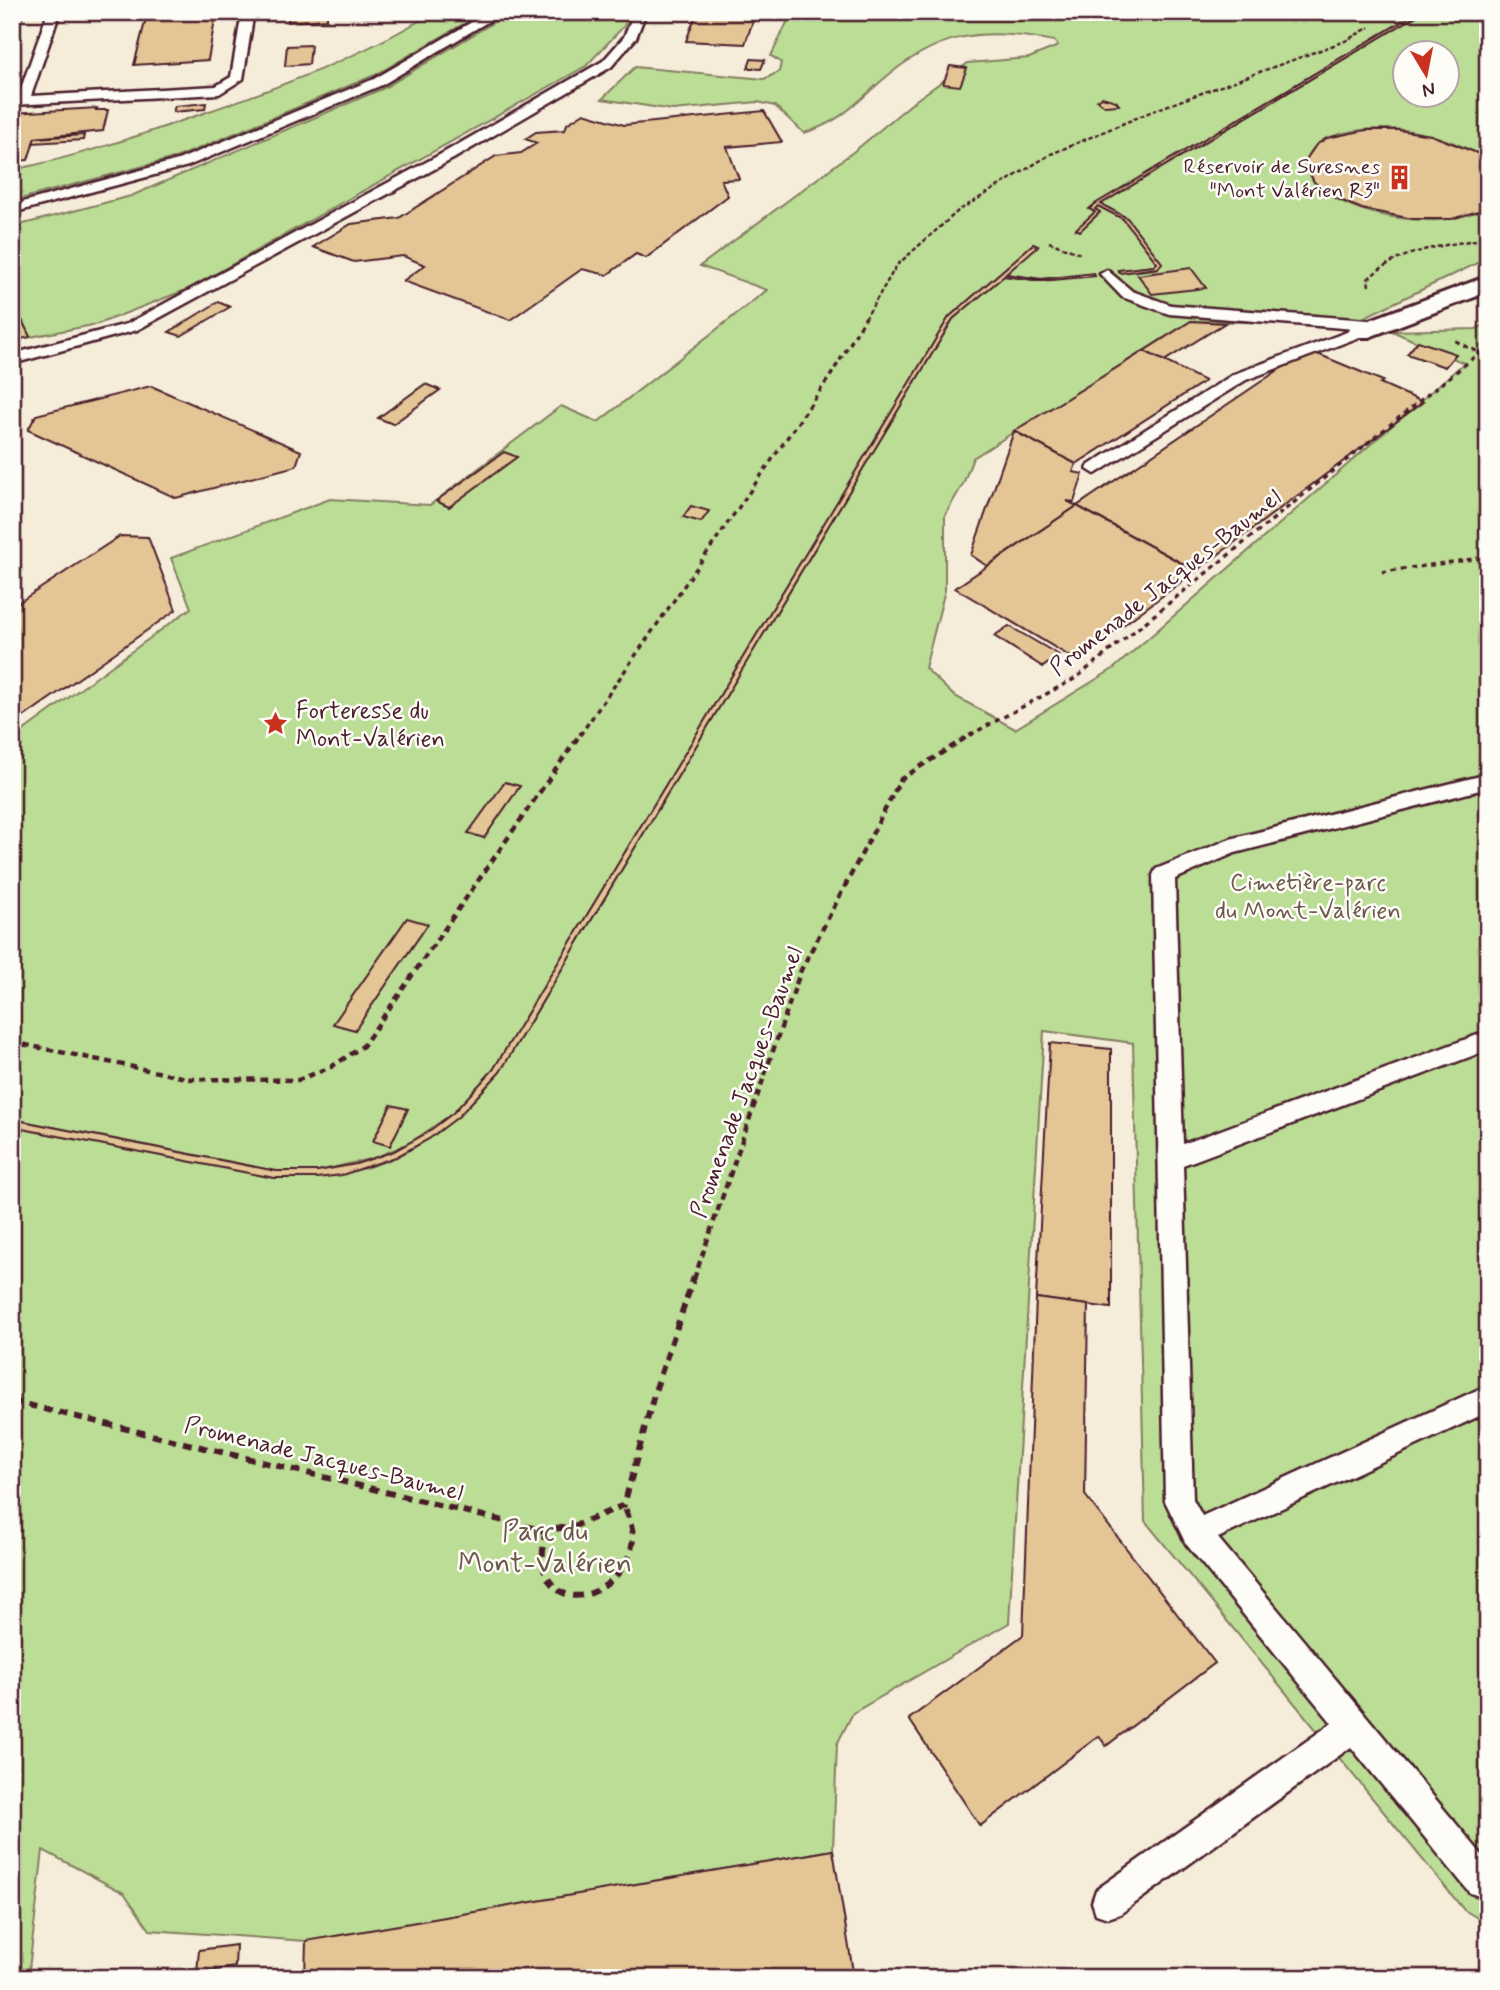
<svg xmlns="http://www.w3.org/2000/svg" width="1500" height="1990" font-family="Mynerve,sans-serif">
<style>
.green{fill:#bcdd96;stroke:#837e60;stroke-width:2;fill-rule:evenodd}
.building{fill:#e3c596;stroke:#4a1f2b;stroke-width:2}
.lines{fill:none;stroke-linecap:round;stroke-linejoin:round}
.service-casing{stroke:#4a1f2b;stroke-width:5}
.minor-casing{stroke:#4a1f2b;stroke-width:6}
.path-far3{stroke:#4a1f2b;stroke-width:2.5;stroke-dasharray:4.5 2.5;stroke-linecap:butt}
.path-far2{stroke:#4a1f2b;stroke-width:3.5;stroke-dasharray:5 4.5;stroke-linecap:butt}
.path-far1{stroke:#4a1f2b;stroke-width:4.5;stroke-dasharray:7 5;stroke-linecap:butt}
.path{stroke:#4a1f2b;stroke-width:6;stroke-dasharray:9 7;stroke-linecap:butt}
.service{fill:#fdfcf7;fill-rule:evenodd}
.minor{fill:#fdfcf7;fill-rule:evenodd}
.labels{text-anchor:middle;stroke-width:5;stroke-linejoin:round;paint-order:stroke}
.far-poi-label{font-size:21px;fill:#4a1f2b;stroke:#fdfcf7;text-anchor:end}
.street-label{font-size:24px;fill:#4a1f2b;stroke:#fdfcf7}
.poi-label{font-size:24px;fill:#4a1f2b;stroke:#fdfcf7;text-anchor:start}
.park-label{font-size:24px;fill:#6c584b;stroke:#fdfcf7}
.near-park-label{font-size:28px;fill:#6c584b;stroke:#fdfcf7}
</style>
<rect width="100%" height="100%" fill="#f5ecda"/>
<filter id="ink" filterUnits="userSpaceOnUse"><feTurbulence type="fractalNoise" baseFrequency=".0143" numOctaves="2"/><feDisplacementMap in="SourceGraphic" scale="14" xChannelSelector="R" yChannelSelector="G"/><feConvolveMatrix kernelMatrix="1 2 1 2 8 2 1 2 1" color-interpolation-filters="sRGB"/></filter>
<g filter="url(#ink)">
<!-- green -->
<g class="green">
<path d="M434,12H484L375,75L178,157L12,201V170C76,157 139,136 201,114C282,86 361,57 434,12Z"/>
<polygon points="511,12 628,12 625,25 586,66 188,289 98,324 30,337 12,299 12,227 131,196 384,88"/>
<path d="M792,12H1418L1095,204L1090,209L1095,212L1076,230H1080L1100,213L1095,209L1098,206L1123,219L1157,263L1154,266L1118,270L1120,273L1158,269L1162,263L1127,218L1101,204L1423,12H1488V160C1466,146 1441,137 1416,132C1388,126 1308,125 1306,166C1321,210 1400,222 1440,220C1454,219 1475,209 1488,212V258L1350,324L1191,321L973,458L963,484L945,515V590L925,668L953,695L1015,729L1113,669L1464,363L1392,331L1476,329L1488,323V1924L1464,1910L1145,1521L1133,1043L1044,1031L1009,1623L853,1713L837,1744L833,1850L306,1941L150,1930L124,1893L43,1850L28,1978H12V1127L274,1178C378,1180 432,1149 500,1072L953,319L1004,276L1041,281L1095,275L1041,279L1006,274L1037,246L1033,244L949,318L493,1070L453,1113L410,1143L374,1158L318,1171H276L12,1119V739L191,608L171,558L330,499L430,505L561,406L598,422L767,290L700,266L857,149L916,100L968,63L1029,58L1058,46L1054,41C980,27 937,32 879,83C852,107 839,122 804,133L775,106L758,102L673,110L602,99L635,67L764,79L779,72L781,62L771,56ZM1406,52H1448V94H1406Z"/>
</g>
<!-- building -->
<g class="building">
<polygon points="12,12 24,12 12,46"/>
<polygon points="289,12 327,12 327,19 288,22"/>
<polygon points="367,12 411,12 411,15 366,17"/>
<polygon points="697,12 756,12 745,44 686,41"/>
<polygon points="1418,12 1423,12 1101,204 1127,218 1162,263 1158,268 1120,273 1118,270 1154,266 1157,263 1123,219 1098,206 1095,209 1100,212 1080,231 1076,229 1095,212 1089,209 1095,204"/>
<polygon points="216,14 208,60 134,65 146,18"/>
<polygon points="311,45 309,64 285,66 287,46"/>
<polygon points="751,59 765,60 761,69 748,68"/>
<polygon points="950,66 967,68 960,86 943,84"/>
<polygon points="1102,97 1116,101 1119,105 1105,106 1097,100"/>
<polygon points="206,103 205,109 173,112 175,106"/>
<polygon points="97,108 96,110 108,110 103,131 35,138 28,160 12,161 12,113"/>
<polygon points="764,111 782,142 727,147 739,179 721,180 728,196 646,258 636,254 607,275 582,269 510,320 403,281 425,265 403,256 354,262 313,247 351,224 399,218 496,156 521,153 537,143 525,139 536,132 565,130 567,124 584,113 624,125"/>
<polygon points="1366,130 1398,130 1431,135 1477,153 1488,160 1488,208 1452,219 1413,219 1362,209 1333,197 1314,182 1306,166 1307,158 1316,145 1327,138"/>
<polygon points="84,135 83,140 33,143 35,138"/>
<polygon points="1033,244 1038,246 1006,274 1041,279 1094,273 1095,276 1041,281 1004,276 953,319 500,1072 458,1117 429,1139 396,1157 342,1175 317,1178 274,1178 12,1127 12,1119 276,1171 318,1171 356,1164 394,1151 425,1134 453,1113 493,1070 949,317"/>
<polygon points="1191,268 1206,288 1152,294 1138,275"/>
<polygon points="12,299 30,337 12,341"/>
<polygon points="218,302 230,307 181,336 169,332"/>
<polygon points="1191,321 1225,323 1164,361 1144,351"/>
<polygon points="1418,341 1456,354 1445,367 1407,354"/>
<polygon points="1308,350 1383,381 1380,383 1423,402 1196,571 1077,506"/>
<polygon points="1144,351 1205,381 1076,464 1014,431"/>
<polygon points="425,384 440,390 393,424 378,418"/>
<polygon points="151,386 301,451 296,466 176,498 28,430 36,415"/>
<polygon points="1014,431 1076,464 1073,472 1083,474 1074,502 1067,501 1077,506 987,566 971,555"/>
<polygon points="504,452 517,457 449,507 436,501"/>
<polygon points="691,506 709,511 701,522 683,517"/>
<polygon points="1077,506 1196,571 1076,660 955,588"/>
<polygon points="120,536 148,537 176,610 12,725 12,607"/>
<polygon points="1009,626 1059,655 1043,667 994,636"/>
<polygon points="505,782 520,786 484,838 468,833"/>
<polygon points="407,918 428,924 355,1030 333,1024"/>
<polygon points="1050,1043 1111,1049 1111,1308 1036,1298"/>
<polygon points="391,1105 408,1109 390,1146 373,1141"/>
<polygon points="1036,1298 1088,1305 1085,1495 1215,1663 1106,1746 1099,1736 980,1826 909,1719 1023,1635"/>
<polygon points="833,1850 854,1978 305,1978 306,1941"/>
<polygon points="236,1945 235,1967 197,1973 199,1950"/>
</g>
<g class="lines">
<defs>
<g id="service">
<polygon points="48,12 60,12 31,96 216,86 231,77 242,12 254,12 243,79 219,94 12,105 12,97 18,97"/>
<polygon points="489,12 504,12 382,85 188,166 12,213 12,205 178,160 374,79"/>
<polygon points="634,12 646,12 636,38 611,67 453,159 137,330 12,364 12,354 127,324 443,153 603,61 624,37"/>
<polygon points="1107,270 1132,291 1171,305 1368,320 1376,325 1366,329 1365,335 1246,380 1095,474 1087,469 1089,465 1234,374 1355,329 1169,314 1122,297 1100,274"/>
<polygon points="1488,774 1488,788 1235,853 1175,879 1183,1144 1488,1031 1488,1050 1183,1165 1193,1499 1202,1516 1488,1385 1488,1412 1218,1538 1488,1862 1488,1899 1470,1893 1351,1747 1120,1914 1108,1918 1096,1914 1092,1902 1096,1890 1332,1723 1186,1544 1165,1501 1153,875 1156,869 1230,839"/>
</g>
<polygon id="minor" points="1488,276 1488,292 1369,337 1351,337 1347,332 1351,327"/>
</defs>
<!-- service casing -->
<use href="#service" class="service-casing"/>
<!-- minor casing -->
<use href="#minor" class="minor-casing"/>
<!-- path-far3 -->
<g class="path-far3">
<polyline points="1488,100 1488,113"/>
<polyline points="1049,242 1081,254"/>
<path d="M1369,286L1368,279C1399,249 1447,245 1488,238"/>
<polyline points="865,319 897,265 958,211 1051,154 1155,110 1345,41 1370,27"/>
</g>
<!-- path-far2 -->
<g class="path-far2">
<polyline points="1455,341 1478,352"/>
<polyline points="1382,572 1488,557"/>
<polyline points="580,735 831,375 866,317"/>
<polyline points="970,735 1076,678 1488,346"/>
</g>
<!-- path-far1 -->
<g class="path-far1">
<polyline points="12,1042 191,1079 298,1080 331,1067 363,1046 581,733"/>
<polyline points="694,1279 801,970 901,779 973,733"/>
</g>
<!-- path -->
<g class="path">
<polyline points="12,1401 545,1531 577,1525 624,1505 655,1391 694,1277"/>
<path d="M545,1531C544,1542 541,1558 544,1569C563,1625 633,1583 633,1536C633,1527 627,1514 624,1505"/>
</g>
<!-- service -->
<use href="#service" class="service"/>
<!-- minor -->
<use href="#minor" class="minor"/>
</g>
</g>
<!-- icons -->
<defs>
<symbol id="building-bare" viewBox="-9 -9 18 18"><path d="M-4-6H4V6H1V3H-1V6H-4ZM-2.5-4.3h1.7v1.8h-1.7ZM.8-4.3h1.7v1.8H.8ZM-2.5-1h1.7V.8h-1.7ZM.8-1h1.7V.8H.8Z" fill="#c8321e" stroke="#fdfcf7" stroke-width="2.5" paint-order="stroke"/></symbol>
<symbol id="sight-bare" viewBox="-9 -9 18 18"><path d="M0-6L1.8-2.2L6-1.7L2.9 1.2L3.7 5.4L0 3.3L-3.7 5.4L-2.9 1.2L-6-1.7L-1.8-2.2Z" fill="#c8321e" stroke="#fdfcf7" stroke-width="2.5" paint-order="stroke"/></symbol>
</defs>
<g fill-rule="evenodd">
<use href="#building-bare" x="1382" y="160" width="35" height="35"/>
<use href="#sight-bare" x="258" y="706" width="35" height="35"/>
</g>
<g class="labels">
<!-- far-poi labels -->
<g class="far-poi-label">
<text x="1380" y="173">Réservoir de Suresnes<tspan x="1380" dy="24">"Mont Valérien R3"</tspan></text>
</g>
<!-- street labels -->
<g class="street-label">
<text transform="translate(1165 582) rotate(-38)" y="8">Promenade Jacques-Baumel</text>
<text transform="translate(746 1082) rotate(-70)" y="8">Promenade Jacques-Baumel</text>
<text transform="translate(324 1458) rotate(14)" y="8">Promenade Jacques-Baumel</text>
</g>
<!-- poi labels -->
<g class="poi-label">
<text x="296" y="718">Forteresse du<tspan x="296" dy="28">Mont-Valérien</tspan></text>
</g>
<!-- park labels -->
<g class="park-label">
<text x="1308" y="890">Cimetière-parc<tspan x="1308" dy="28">du Mont-Valérien</tspan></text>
</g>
<!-- near-park labels -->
<g class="near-park-label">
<text x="545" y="1540">Parc du<tspan x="545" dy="32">Mont-Valérien</tspan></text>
</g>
</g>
<!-- margin -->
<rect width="1500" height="1990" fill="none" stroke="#fdfcf7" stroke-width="42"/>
<rect x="21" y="21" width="1458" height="1948" fill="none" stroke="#4a1f2b" stroke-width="2.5" filter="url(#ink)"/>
<!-- north arrow -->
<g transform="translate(1426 74) rotate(170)"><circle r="33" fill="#fdfcf7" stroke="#b5a4a5" stroke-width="2"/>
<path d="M0-5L12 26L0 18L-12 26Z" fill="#c8321e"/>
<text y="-10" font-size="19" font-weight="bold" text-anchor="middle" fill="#4a1f2b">N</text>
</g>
</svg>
